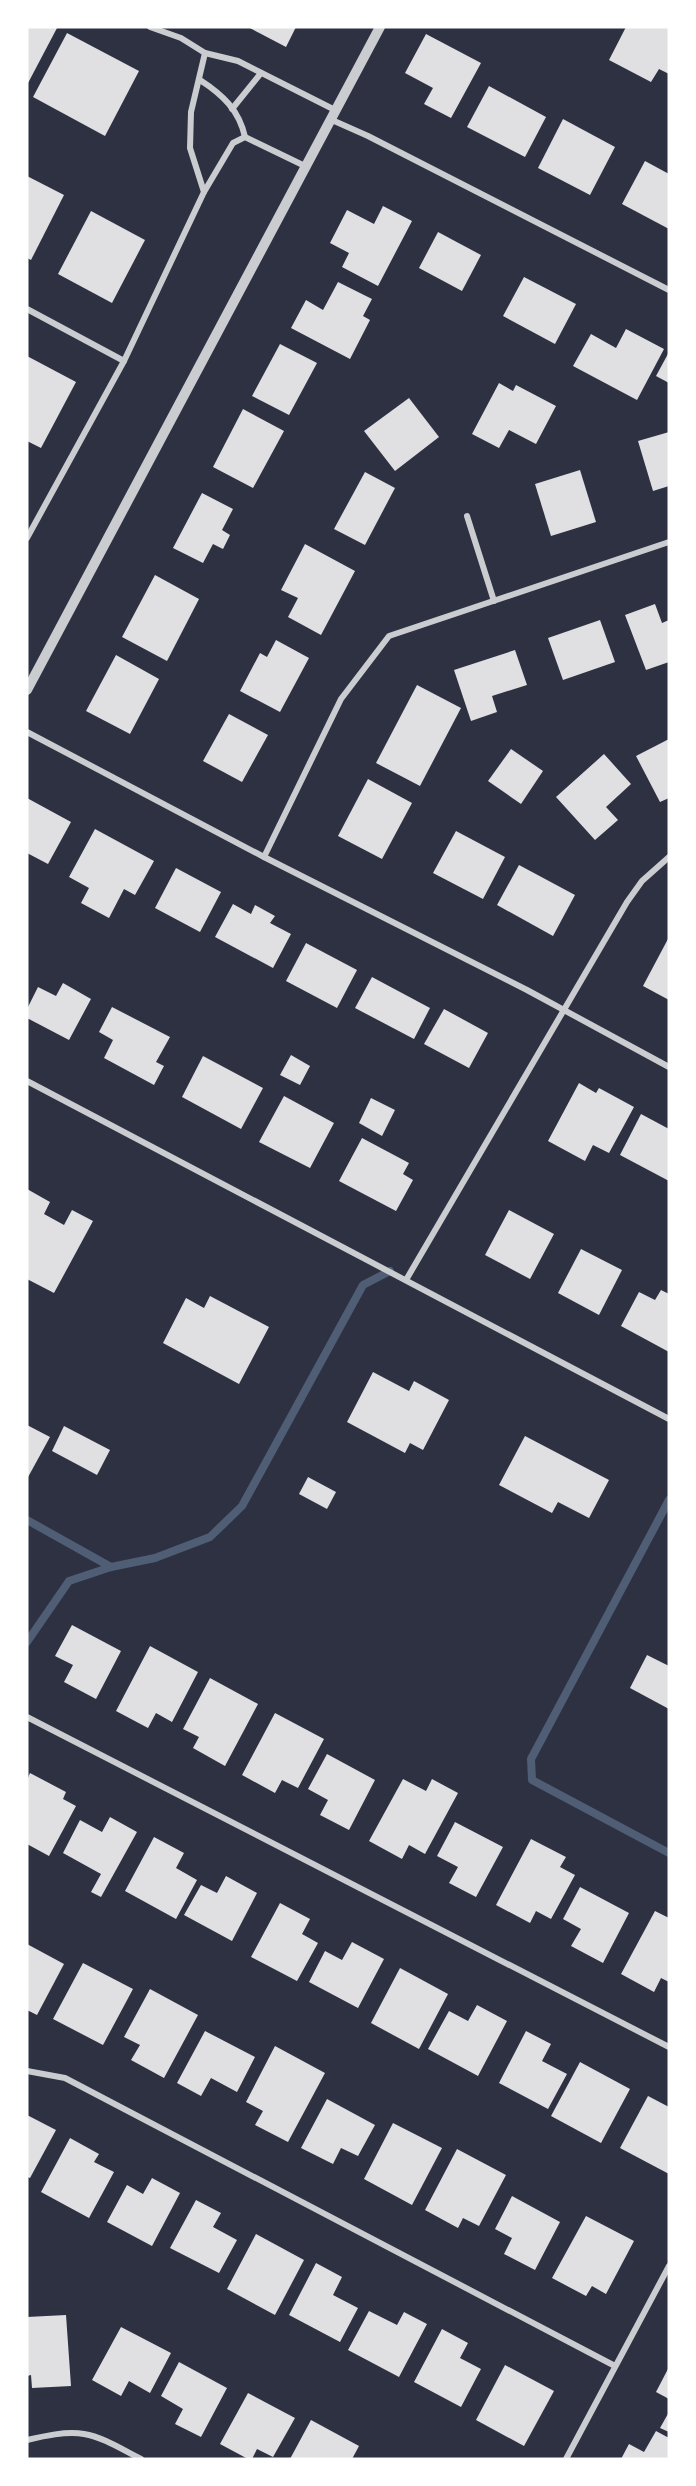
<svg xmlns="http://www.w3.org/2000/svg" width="696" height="2486" font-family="Rubik,sans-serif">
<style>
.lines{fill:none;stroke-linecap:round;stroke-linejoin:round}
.stream{stroke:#4f5d75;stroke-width:8}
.building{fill:#e0e0e3}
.minor{stroke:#caccd0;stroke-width:6}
.tertiary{stroke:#caccd0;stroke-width:10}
</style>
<rect width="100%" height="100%" fill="#2d3142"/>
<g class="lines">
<!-- stream -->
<g class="stream">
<polyline points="669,1500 531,1759 532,1780 669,1853"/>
<polyline points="27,1520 111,1567"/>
<polyline points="27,1642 69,1581 111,1567 155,1558 210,1537 242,1506 363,1285 390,1271"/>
</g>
</g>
<!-- building -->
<g class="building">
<polygon points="27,27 57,28 27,85"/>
<polygon points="248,27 296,27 286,47"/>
<polygon points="626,27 669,27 669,74 659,69 651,82 609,60"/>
<polygon points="67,33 139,71 105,136 33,97"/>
<polygon points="426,34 481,63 451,118 424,104 433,88 405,73"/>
<polygon points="489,86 546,117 525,157 467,127"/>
<polygon points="563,119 615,147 590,195 538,168"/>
<polygon points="645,161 669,174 669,229 622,204"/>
<polygon points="27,176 64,195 31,260 27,258"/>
<polygon points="383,206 412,221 378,286 342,267 349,253 330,243 347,210 374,224"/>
<polygon points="91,211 145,240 112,303 58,274"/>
<polygon points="438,232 481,255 462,291 419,268"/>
<polygon points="524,277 576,304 555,344 503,316"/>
<polygon points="338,282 372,299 363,316 370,320 350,359 291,328 306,300 323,310"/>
<polygon points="626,329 664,349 637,400 573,366 591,334 616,348"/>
<polygon points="280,344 317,363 289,415 252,396"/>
<polygon points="669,352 669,383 656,376"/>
<polygon points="27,356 76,382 41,448 27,441"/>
<polygon points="499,383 513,391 516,385 556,406 536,444 509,430 499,448 472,434"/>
<polygon points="409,398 439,437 395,471 364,431"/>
<polygon points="243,409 284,431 253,488 213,467"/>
<polygon points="669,432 669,486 653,491 638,441"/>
<polygon points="580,470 596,522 551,536 535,484"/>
<polygon points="365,472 395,488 365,545 334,529"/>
<polygon points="202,493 233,509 222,530 230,535 223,549 213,544 203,563 173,548"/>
<polygon points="305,544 355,571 321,635 288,617 298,598 281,590"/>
<polygon points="155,575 199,599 167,661 122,637"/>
<polygon points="655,604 662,623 669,620 669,662 646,670 625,615"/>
<polygon points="600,620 615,662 563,680 548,638"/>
<polygon points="276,640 309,658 280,712 240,691 260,653 267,657"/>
<polygon points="515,650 527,685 492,696 497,712 471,721 454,670"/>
<polygon points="116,655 159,679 130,734 86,711"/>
<polygon points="417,685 461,708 420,786 376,763"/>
<polygon points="229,714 268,735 242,782 203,761"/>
<polygon points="669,739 669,798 660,802 636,756"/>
<polygon points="511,749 543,771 521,804 488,781"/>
<polygon points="604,754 631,784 606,807 618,820 595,840 556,797"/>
<polygon points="368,779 412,803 382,859 338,836"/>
<polygon points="27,798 71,822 48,864 27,853"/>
<polygon points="95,829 154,861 135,895 124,889 109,918 81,903 89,888 69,877"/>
<polygon points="456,831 505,857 483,899 433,873"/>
<polygon points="519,865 575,895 553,936 497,905"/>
<polygon points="176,868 221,892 200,932 155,908"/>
<polygon points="233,904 251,914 255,905 275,916 270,923 291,934 273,968 215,937"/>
<polygon points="669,937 669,1000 643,986"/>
<polygon points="306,943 357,970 337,1008 286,981"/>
<polygon points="372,977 430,1008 414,1039 355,1008"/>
<polygon points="63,983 91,999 69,1040 27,1018 27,1009 38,987 56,996"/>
<polygon points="112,1007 170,1037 156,1062 164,1066 154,1085 104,1058 113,1040 99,1032"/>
<polygon points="444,1009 488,1033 469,1068 424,1044"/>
<polygon points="291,1055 310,1066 300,1085 280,1075"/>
<polygon points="203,1056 263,1088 241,1129 182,1097"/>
<polygon points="579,1083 596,1093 599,1088 634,1107 609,1153 593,1145 585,1161 548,1141"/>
<polygon points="284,1096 334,1123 310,1168 259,1142"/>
<polygon points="371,1098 395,1110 382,1136 359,1123"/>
<polygon points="641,1114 669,1129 669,1181 620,1155"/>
<polygon points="362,1138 409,1163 403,1174 413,1180 396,1211 339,1181"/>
<polygon points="27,1189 50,1202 44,1214 64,1225 72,1210 93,1221 54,1293 27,1279"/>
<polygon points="509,1210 554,1234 530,1279 485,1255"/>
<polygon points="581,1249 622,1270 599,1315 558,1293"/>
<polygon points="661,1290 669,1294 669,1352 621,1326 639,1292 655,1300"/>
<polygon points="210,1296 269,1327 239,1384 163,1343 186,1298 204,1308"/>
<polygon points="373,1372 409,1391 414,1381 449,1400 423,1450 410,1443 405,1453 347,1422"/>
<polygon points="27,1425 50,1437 27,1479"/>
<polygon points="64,1426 110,1450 97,1475 52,1451"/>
<polygon points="525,1436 609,1480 589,1518 558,1502 552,1513 499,1485"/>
<polygon points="308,1477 336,1492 327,1509 299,1494"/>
<polygon points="72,1625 121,1651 96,1699 64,1682 73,1665 55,1656"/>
<polygon points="150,1646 198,1672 172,1722 156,1713 148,1728 116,1711"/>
<polygon points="647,1655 669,1666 669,1709 630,1688"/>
<polygon points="210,1678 258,1704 225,1766 193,1748 199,1737 183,1729"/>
<polygon points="275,1713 324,1739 298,1788 282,1780 275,1793 242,1775"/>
<polygon points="327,1754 375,1780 349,1830 320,1815 328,1800 308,1789"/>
<polygon points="30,1773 66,1792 63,1799 76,1806 49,1856 27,1844 27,1780"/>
<polygon points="403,1779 426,1791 432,1779 458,1793 425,1854 409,1845 402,1859 369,1841"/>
<polygon points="110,1817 137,1832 101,1897 91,1892 101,1874 63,1853 80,1820 102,1832"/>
<polygon points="455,1822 503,1847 476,1897 449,1883 458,1867 437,1856"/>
<polygon points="154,1837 184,1853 176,1868 197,1880 176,1919 125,1891"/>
<polygon points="531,1839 566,1857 560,1867 575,1875 551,1919 536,1911 530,1923 496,1905"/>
<polygon points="226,1876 257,1893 232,1941 184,1915 201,1885 217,1893"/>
<polygon points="580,1887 629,1913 603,1963 571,1946 581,1929 563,1919"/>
<polygon points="280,1903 310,1919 302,1934 318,1943 297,1981 251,1957"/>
<polygon points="655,1911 669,1918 669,1982 661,1978 654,1992 621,1974"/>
<polygon points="352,1942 384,1959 358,2008 309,1982 325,1951 342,1960"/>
<polygon points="27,1944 64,1964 37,2015 27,2010"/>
<polygon points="83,1963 133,1989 103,2045 53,2019"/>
<polygon points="400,1968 448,1994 419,2049 371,2023"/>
<polygon points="150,1989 198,2015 164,2078 131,2060 140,2045 124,2037"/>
<polygon points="477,2005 507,2021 478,2076 428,2049 449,2011 468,2021"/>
<polygon points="205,2031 255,2057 237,2092 211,2078 201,2096 177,2083"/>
<polygon points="526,2031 551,2044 542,2061 567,2074 548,2109 499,2083"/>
<polygon points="275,2046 325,2073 288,2142 255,2125 263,2111 246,2102"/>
<polygon points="580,2062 630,2089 601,2143 551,2116"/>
<polygon points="648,2096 669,2107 669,2174 620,2148"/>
<polygon points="327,2099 375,2125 358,2156 341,2148 333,2164 301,2148"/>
<polygon points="27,2115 56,2130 30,2178 27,2177"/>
<polygon points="393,2123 442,2148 412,2205 364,2179"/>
<polygon points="70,2138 99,2154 94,2162 114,2172 89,2218 41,2192"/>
<polygon points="457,2149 506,2175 479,2226 463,2218 458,2228 425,2210"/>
<polygon points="152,2178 180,2193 152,2246 107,2222 127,2185 143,2194"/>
<polygon points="512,2196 560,2222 535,2270 504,2254 512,2238 495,2229"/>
<polygon points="196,2200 221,2213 213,2227 237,2240 219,2273 170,2248"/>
<polygon points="586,2216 634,2241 606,2294 592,2286 586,2296 552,2278"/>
<polygon points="256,2234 304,2260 275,2315 227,2289"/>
<polygon points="316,2263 342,2277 333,2295 358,2308 340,2342 289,2315"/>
<polygon points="369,2311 397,2325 404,2312 427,2324 399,2377 348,2350"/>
<polygon points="66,2315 71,2386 32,2388 31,2375 27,2376 27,2317"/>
<polygon points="121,2327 171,2353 150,2393 129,2381 121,2396 92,2380"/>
<polygon points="442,2329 468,2343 460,2358 481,2369 461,2407 414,2382"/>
<polygon points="179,2362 227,2388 201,2437 175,2424 183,2409 161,2396"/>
<polygon points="505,2365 554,2391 524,2446 476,2420"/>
<polygon points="669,2367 669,2399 656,2392"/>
<polygon points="248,2393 295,2418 273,2457 257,2449 252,2459 248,2459 220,2444"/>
<polygon points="669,2412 669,2432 660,2428"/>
<polygon points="311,2420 359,2446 352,2459 290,2459"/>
<polygon points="656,2431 669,2438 669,2459 621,2459 629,2444 644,2452"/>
</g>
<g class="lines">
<!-- minor -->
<g class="minor">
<polyline points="150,27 181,38 205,53 238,61 337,111"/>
<path d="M200,80C223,95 239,110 245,137"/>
<polyline points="232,109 261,73"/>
<polyline points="332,120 368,136 669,290"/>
<polyline points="204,192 233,143 245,137 307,167"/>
<polyline points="27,309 124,361"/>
<polyline points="467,516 494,601"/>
<polyline points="27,538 124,361 204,192 190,148 191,112 205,53"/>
<polyline points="27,732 264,857 527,990 669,1067"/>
<polyline points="264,857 341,699 389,636 669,542"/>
<polyline points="27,1081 669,1419"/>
<polyline points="406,1280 627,902 642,881 669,857"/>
<polyline points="27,1717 669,2047"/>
<polyline points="27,2071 65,2078 615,2366"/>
<path d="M27,2440C44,2436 66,2431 84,2434C103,2437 123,2450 141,2459"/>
<polyline points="566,2459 669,2266"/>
</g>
<!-- tertiary -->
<polyline class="tertiary" points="27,690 380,27"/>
</g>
<!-- border -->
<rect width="696" height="2486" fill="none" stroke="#ffffff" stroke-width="57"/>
</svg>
